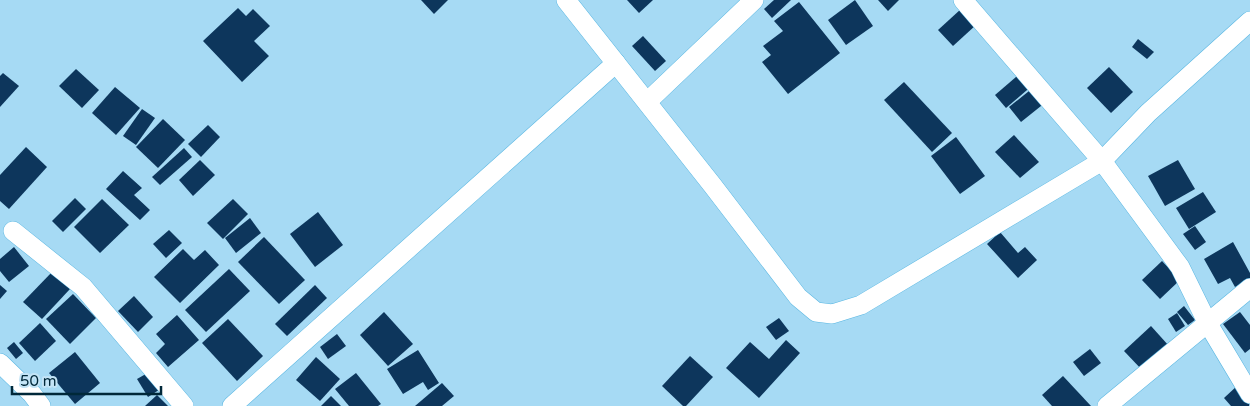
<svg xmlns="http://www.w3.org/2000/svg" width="1250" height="406" font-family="'Varela Round',sans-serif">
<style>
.building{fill:#0d365c}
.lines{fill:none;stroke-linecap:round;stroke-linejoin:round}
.street-casing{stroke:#5ab7e2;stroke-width:20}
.street{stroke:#fff;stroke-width:19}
</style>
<rect width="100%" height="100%" fill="#a6daf4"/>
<!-- building -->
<g class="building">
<polygon points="421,0 448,0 434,14"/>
<polygon points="627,0 653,0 639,13"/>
<polygon points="774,0 791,0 772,18 764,9"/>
<polygon points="855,0 873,26 846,45 828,20"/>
<polygon points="878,0 899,0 888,11"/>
<polygon points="799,2 840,53 788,94 762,62 771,55 763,46 783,31 774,21"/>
<polygon points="238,8 246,16 253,9 270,26 254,41 269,56 242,82 203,41"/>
<polygon points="961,9 976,25 953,46 938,30"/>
<polygon points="643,36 666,61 655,71 632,46"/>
<polygon points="1138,39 1154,52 1147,59 1132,47"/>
<polygon points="1109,67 1133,92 1111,113 1087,88"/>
<polygon points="76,69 99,90 82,108 59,86"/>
<polygon points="1023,71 1034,84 1006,108 995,95"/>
<polygon points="3,73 19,86 0,107 0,76"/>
<polygon points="904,82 952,133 932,152 884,100"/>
<polygon points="115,87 140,108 116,135 92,113"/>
<polygon points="1034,87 1046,102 1021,122 1009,107"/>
<polygon points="142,109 155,118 136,145 123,136"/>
<polygon points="163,119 185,140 158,168 136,147"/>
<polygon points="208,125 220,137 201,157 188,144"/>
<polygon points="1014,135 1039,162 1020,178 995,152"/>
<polygon points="956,137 985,176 960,194 931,156"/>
<polygon points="26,147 47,167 9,209 0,201 0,175"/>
<polygon points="184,148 192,157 160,185 152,177"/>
<polygon points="200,160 215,175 193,196 179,180"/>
<polygon points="1178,160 1195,189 1165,206 1148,176"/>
<polygon points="123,171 142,188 134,195 150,210 140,220 106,189"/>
<polygon points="1203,192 1216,212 1189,229 1176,208"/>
<polygon points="75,198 86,209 63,232 52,221"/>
<polygon points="102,199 129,225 100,253 74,227"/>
<polygon points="233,199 248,214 223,239 207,223"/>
<polygon points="318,212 343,245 315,267 290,234"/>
<polygon points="250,218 261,233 236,253 225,238"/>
<polygon points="1195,226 1206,242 1195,250 1183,234"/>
<polygon points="169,230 182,243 166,258 153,244"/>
<polygon points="1000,232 1018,253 1025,247 1037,260 1018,278 987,244"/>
<polygon points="264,237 305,280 279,304 238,262"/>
<polygon points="1233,242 1250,273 1250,279 1235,287 1230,278 1218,284 1204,259"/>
<polygon points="14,247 29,266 9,282 0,271 0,259"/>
<polygon points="183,249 194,260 205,250 219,265 180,303 154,277"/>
<polygon points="1162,261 1180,280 1160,299 1142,280"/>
<polygon points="229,269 250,291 206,332 185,310"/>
<polygon points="52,272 70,289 42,319 23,302"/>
<polygon points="0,285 7,291 0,299"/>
<polygon points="315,285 327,298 287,336 275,324"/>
<polygon points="73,294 96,318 70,344 46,319"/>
<polygon points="134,296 153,317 138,332 118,311"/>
<polygon points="1184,306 1195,320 1188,325 1177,312"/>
<polygon points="384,312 413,344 388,366 360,335"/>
<polygon points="1240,312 1250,325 1250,349 1245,353 1223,324"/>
<polygon points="1177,313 1185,326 1176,332 1168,319"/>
<polygon points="177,315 199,340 168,367 156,353 165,344 156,334"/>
<polygon points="779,318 789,331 776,340 766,327"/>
<polygon points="228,319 263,356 237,381 202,343"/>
<polygon points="40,323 56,341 35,361 19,343"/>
<polygon points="1151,326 1169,346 1143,371 1124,351"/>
<polygon points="337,334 346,346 328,359 320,347"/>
<polygon points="786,340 800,353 759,398 726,368 750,342 769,359"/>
<polygon points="14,342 23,353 16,359 7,348"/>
<polygon points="1090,349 1101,363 1084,376 1073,362"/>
<polygon points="418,350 439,383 428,390 423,382 403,394 387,369"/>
<polygon points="75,352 100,383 75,404 49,373"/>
<polygon points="690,356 713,377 686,406 683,406 662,386"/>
<polygon points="316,357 340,379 320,401 296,380"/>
<polygon points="151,371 162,388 148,397 137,379"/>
<polygon points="356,373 381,404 378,406 349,406 335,389"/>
<polygon points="1063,376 1091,406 1052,406 1042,395"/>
<polygon points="442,383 454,396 442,406 415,406"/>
<polygon points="1238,385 1250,398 1249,406 1231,406 1224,398"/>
<polygon points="157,395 168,406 145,406"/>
<polygon points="331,396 341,406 321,406"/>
</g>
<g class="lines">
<defs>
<g id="street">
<polyline points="566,0 713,186 798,297 816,312 832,314 861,305 1102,161 1148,113 1250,21"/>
<polyline points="963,0 1102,161 1180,267 1207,322 1250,394"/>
<polyline points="647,102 754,0"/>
<polyline points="13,231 83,287 184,406"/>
<polyline points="0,363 32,394 41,406"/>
<polyline points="232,406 616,63"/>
<polyline points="1107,406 1250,288"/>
</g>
</defs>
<!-- street casing -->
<use href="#street" class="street-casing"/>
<!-- street -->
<use href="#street" class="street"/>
</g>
<!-- scale -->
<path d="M12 386v8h149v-8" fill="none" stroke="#002839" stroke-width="2.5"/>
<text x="20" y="386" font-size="15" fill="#002839" stroke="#c3e4f6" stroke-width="4" paint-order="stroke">50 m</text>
</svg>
